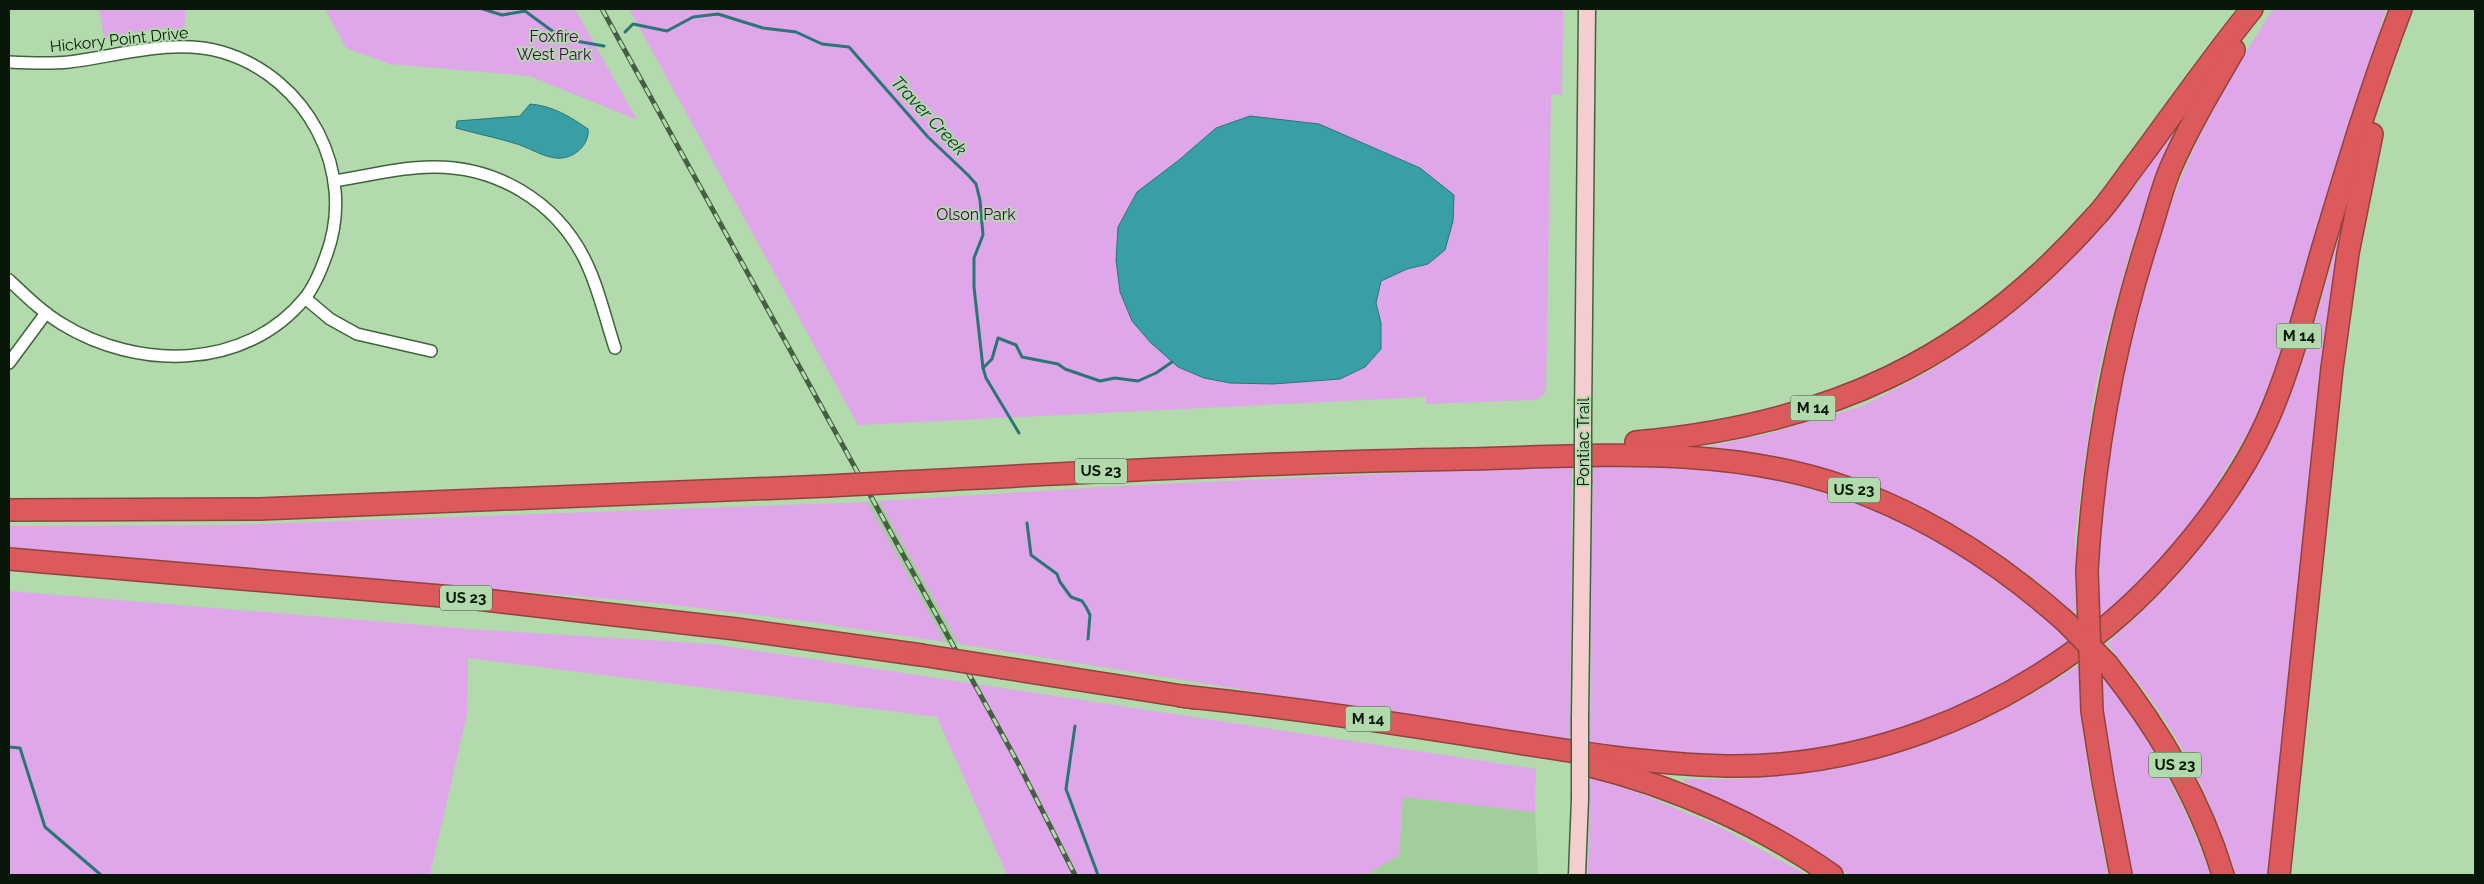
<svg xmlns="http://www.w3.org/2000/svg" width="2484" height="884" font-family="Raleway,sans-serif">
<style>
.built{fill:#a2ce9b}
.green{fill:#e0a6ea}
.water{fill:#389fa6;stroke:#2a7676}
.lines{fill:none;stroke-linecap:round;stroke-linejoin:round}
.stream{stroke:#2a7676;stroke-width:3}
.street-casing{stroke:#3f633b;stroke-width:14}
.secondary-casing{stroke:#3f633b;stroke-width:19}
.highway-casing{stroke:#92423e;stroke-width:24}
.street{stroke:#fff;stroke-width:11}
.secondary{stroke:#f4cdce;stroke-width:16}
.highway{stroke:#dc595c;stroke-width:21}
.rail-casing{stroke:#465e43;stroke-width:5}
.rail{stroke:#b2daac;stroke-width:3;stroke-dasharray:9;stroke-linecap:butt}
.secondary-bridge-casing{stroke:#3f633b;stroke-width:19;stroke-linecap:butt}
.highway-bridge-casing{stroke:#92423e;stroke-width:24;stroke-linecap:butt}
.secondary-bridge{stroke:#f4cdce;stroke-width:16}
.highway-bridge{stroke:#dc595c;stroke-width:21}
.labels{text-anchor:middle;stroke-width:4;stroke-linejoin:round;paint-order:stroke}
.shield{fill:#b2daac;stroke:#3b5238;stroke-width:1}
.shield-label{font-size:15px;font-weight:bold;fill:#081707}
.park-label{font-size:16px;fill:#4c0058;stroke:#b2daac}
.street-label{font-size:16px;fill:#081707;stroke:#b2daac}
.water-label{font-size:18px;font-style:italic;fill:#193032;stroke:#b2daac}
</style>
<rect width="100%" height="100%" fill="#b2daac"/>
<!-- built -->
<g class="built">
<polygon points="879,501 959,644 945,642 867,502"/>
<polygon points="1403,797 1535,812 1538,875 1366,875 1399,855"/>
</g>
<!-- green -->
<g class="green">
<polygon points="99,9 186,9 184,29 157,29 104,38"/>
<polygon points="325,9 575,9 637,120 530,76 390,64 346,48"/>
<polygon points="629,9 1563,9 1562,95 1551,94 1546,392 1536,400 1426,404 1426,397 858,425"/>
<path d="M2273,9H2386L2288,337L2260,412L2200,512L2157,566L2097,622C2096,457 2128,290 2198,140C2220,95 2246,51 2273,9Z"/>
<path d="M2173,134L2174,136L2132,245L2106,339L2094,394L2075,535L2076,610L2072,612C1963,512 1851,466 1706,447L1767,434L1863,406L1928,372L1983,336L2043,288L2094,236L2139,182V177Z"/>
<path d="M2343,235L2310,478L2271,860L2267,875H2236C2217,816 2192,759 2156,707C2141,685 2124,665 2107,644C2129,623 2152,603 2172,581C2218,529 2256,472 2284,409C2308,354 2323,294 2339,236Z"/>
<polygon points="1536,467 1572,468 1570,742 1458,722 1452,723 959,644 879,501 1140,485"/>
<path d="M1593,467L1680,468L1693,470L1698,467C1836,483 1975,539 2071,643C1963,718 1847,757 1715,757C1674,757 1631,749 1590,745Z"/>
<polygon points="867,502 945,642 804,621 657,603 9,547 9,526 236,525"/>
<polygon points="9,591 469,629 712,644 1536,769 1535,812 1403,797 1399,855 1366,875 1007,875 937,717 468,658 467,714 430,875 9,875"/>
<path d="M2078,665L2088,770L2108,875H1849L1834,864L1683,781L1684,779C1825,784 1962,745 2078,665Z"/>
<path d="M2102,674C2148,735 2185,802 2210,875H2131L2106,739L2099,676Z"/>
<polygon points="1590,777 1641,794 1718,826 1807,875 1588,875"/>
</g>
<!-- water -->
<g class="water">
<path d="M530,104C553,106 569,116 588,129C590,145 573,160 556,158C544,157 531,149 520,145C499,138 477,134 456,128L457,121L520,116Z"/>
<polygon points="1250,116 1319,124 1420,168 1454,195 1453,221 1445,250 1428,264 1407,269 1381,281 1376,303 1381,323 1381,349 1365,367 1340,379 1273,384 1230,383 1204,378 1178,367 1150,342 1132,321 1120,292 1116,260 1118,227 1137,192 1179,160 1216,128"/>
</g>
<g class="lines">
<!-- stream -->
<g class="stream">
<polyline points="483,9 502,15 525,11 555,33 566,32 576,41 604,46"/>
<polyline points="625,32 633,24 667,31 693,17 718,14 763,28 796,32 822,44 849,47 928,137 968,175 976,184 980,200 983,235 974,258 974,287 983,368 986,378 1019,433"/>
<polyline points="983,368 992,359 998,338 1016,345 1022,357 1058,364 1065,369 1100,381 1115,378 1138,381 1156,373 1172,362"/>
<polyline points="1027,523 1031,555 1057,574 1060,582 1071,597 1082,601 1086,607 1090,615 1088,639"/>
<polyline points="1075,726 1066,789 1098,875"/>
<polyline points="9,747 20,748 45,827 101,875"/>
</g>
<defs>
<g id="street">
<path d="M9,62C29,63 49,64 69,62C119,56 172,38 222,52C307,77 358,172 326,256C321,270 314,287 305,298C245,371 137,370 62,324C42,312 26,296 9,280"/>
<path d="M334,181C367,176 400,167 432,167C496,166 555,201 584,258C598,285 605,318 615,348"/>
<polyline points="305,298 330,319 357,334 431,351"/>
<polyline points="9,363 46,313"/>
</g>
<g id="secondary">
<polyline points="1583,420 1587,9"/>
<polyline points="1580,717 1583,482"/>
<polyline points="1577,875 1580,799"/>
</g>
<g id="highway">
<path d="M1636,442C1826,425 1968,361 2095,217C2111,200 2124,179 2138,161C2176,110 2212,58 2252,9"/>
<path d="M902,482C1090,472 1278,462 1466,459C1593,456 1722,444 1845,487C1928,516 2001,564 2066,622"/>
<polyline points="9,510 260,509 827,486"/>
<polyline points="9,559 477,599 736,629 921,655"/>
<path d="M2087,570C2094,454 2113,346 2149,235C2156,213 2162,188 2171,167C2189,126 2212,88 2234,50"/>
<path d="M2108,665C2158,728 2200,798 2223,875"/>
<polyline points="1004,668 1195,698"/>
<path d="M1181,696C1276,706 1369,719 1462,734C1550,748 1638,764 1727,766C1862,768 1992,717 2097,634C2162,583 2233,497 2267,421C2292,365 2306,305 2323,247C2347,167 2371,87 2401,9"/>
<polyline points="2092,711 2103,781 2121,875"/>
<path d="M1587,765C1673,786 1759,824 1832,875"/>
<polyline points="2279,875 2332,368 2348,253 2372,134"/>
</g>
</defs>
<!-- street casing -->
<use href="#street" class="street-casing"/>
<!-- secondary casing -->
<use href="#secondary" class="secondary-casing"/>
<!-- highway casing -->
<use href="#highway" class="highway-casing"/>
<!-- street -->
<use href="#street" class="street"/>
<!-- secondary -->
<use href="#secondary" class="secondary"/>
<!-- highway -->
<use href="#highway" class="highway"/>
<defs>
<polyline id="rail" points="602,9 1018,763 1075,875"/>
</defs>
<!-- rail casing -->
<use href="#rail" class="rail-casing"/>
<!-- rail -->
<use href="#rail" class="rail"/>
<defs>
<g id="secondary-bridge">
<polyline points="1583,482 1583,420"/>
<polyline points="1580,799 1580,717"/>
</g>
<g id="highway-bridge">
<polyline points="827,486 902,482"/>
<polyline points="2087,570 2092,711"/>
<polyline points="2066,622 2108,665"/>
<polyline points="921,655 1004,668"/>
</g>
</defs>
<!-- secondary-bridge casing -->
<use href="#secondary-bridge" class="secondary-bridge-casing"/>
<!-- highway-bridge casing -->
<use href="#highway-bridge" class="highway-bridge-casing"/>
<!-- secondary-bridge -->
<use href="#secondary-bridge" class="secondary-bridge"/>
<!-- highway-bridge -->
<use href="#highway-bridge" class="highway-bridge"/>
</g>
<g class="labels">
<!-- shield labels -->
<g class="shield">
<rect x="2276.5" y="323.5" width="45" height="25" rx="4"/>
<rect x="1790.5" y="395.5" width="45" height="25" rx="4"/>
<rect x="1075" y="458.5" width="52" height="25" rx="4"/>
<rect x="1828" y="477.5" width="52" height="25" rx="4"/>
<rect x="440" y="585.5" width="52" height="25" rx="4"/>
<rect x="1345.5" y="706.5" width="45" height="25" rx="4"/>
<rect x="2149" y="752.5" width="52" height="25" rx="4"/>
</g>
<g class="shield-label">
<text x="2299" y="341">M 14</text>
<text x="1813" y="413">M 14</text>
<text x="1101" y="476">US 23</text>
<text x="1854" y="495">US 23</text>
<text x="466" y="603">US 23</text>
<text x="1368" y="724">M 14</text>
<text x="2175" y="770">US 23</text>
</g>
<!-- park labels -->
<g class="park-label">
<text x="554" y="42">Foxfire<tspan x="554" dy="18">West Park</tspan></text>
<text x="976" y="220">Olson Park</text>
</g>
<!-- street labels -->
<g class="street-label">
<text transform="translate(119 39) rotate(-6)" y="6">Hickory Point Drive</text>
<text transform="translate(1583 442) rotate(-90)" y="6">Pontiac Trail</text>
</g>
<!-- water labels -->
<g class="water-label">
<text transform="translate(929 116) rotate(47)" y="6">Traver Creek</text>
</g>
</g>
<!-- border -->
<rect width="2484" height="884" fill="none" stroke="#081707" stroke-width="20"/>
</svg>
